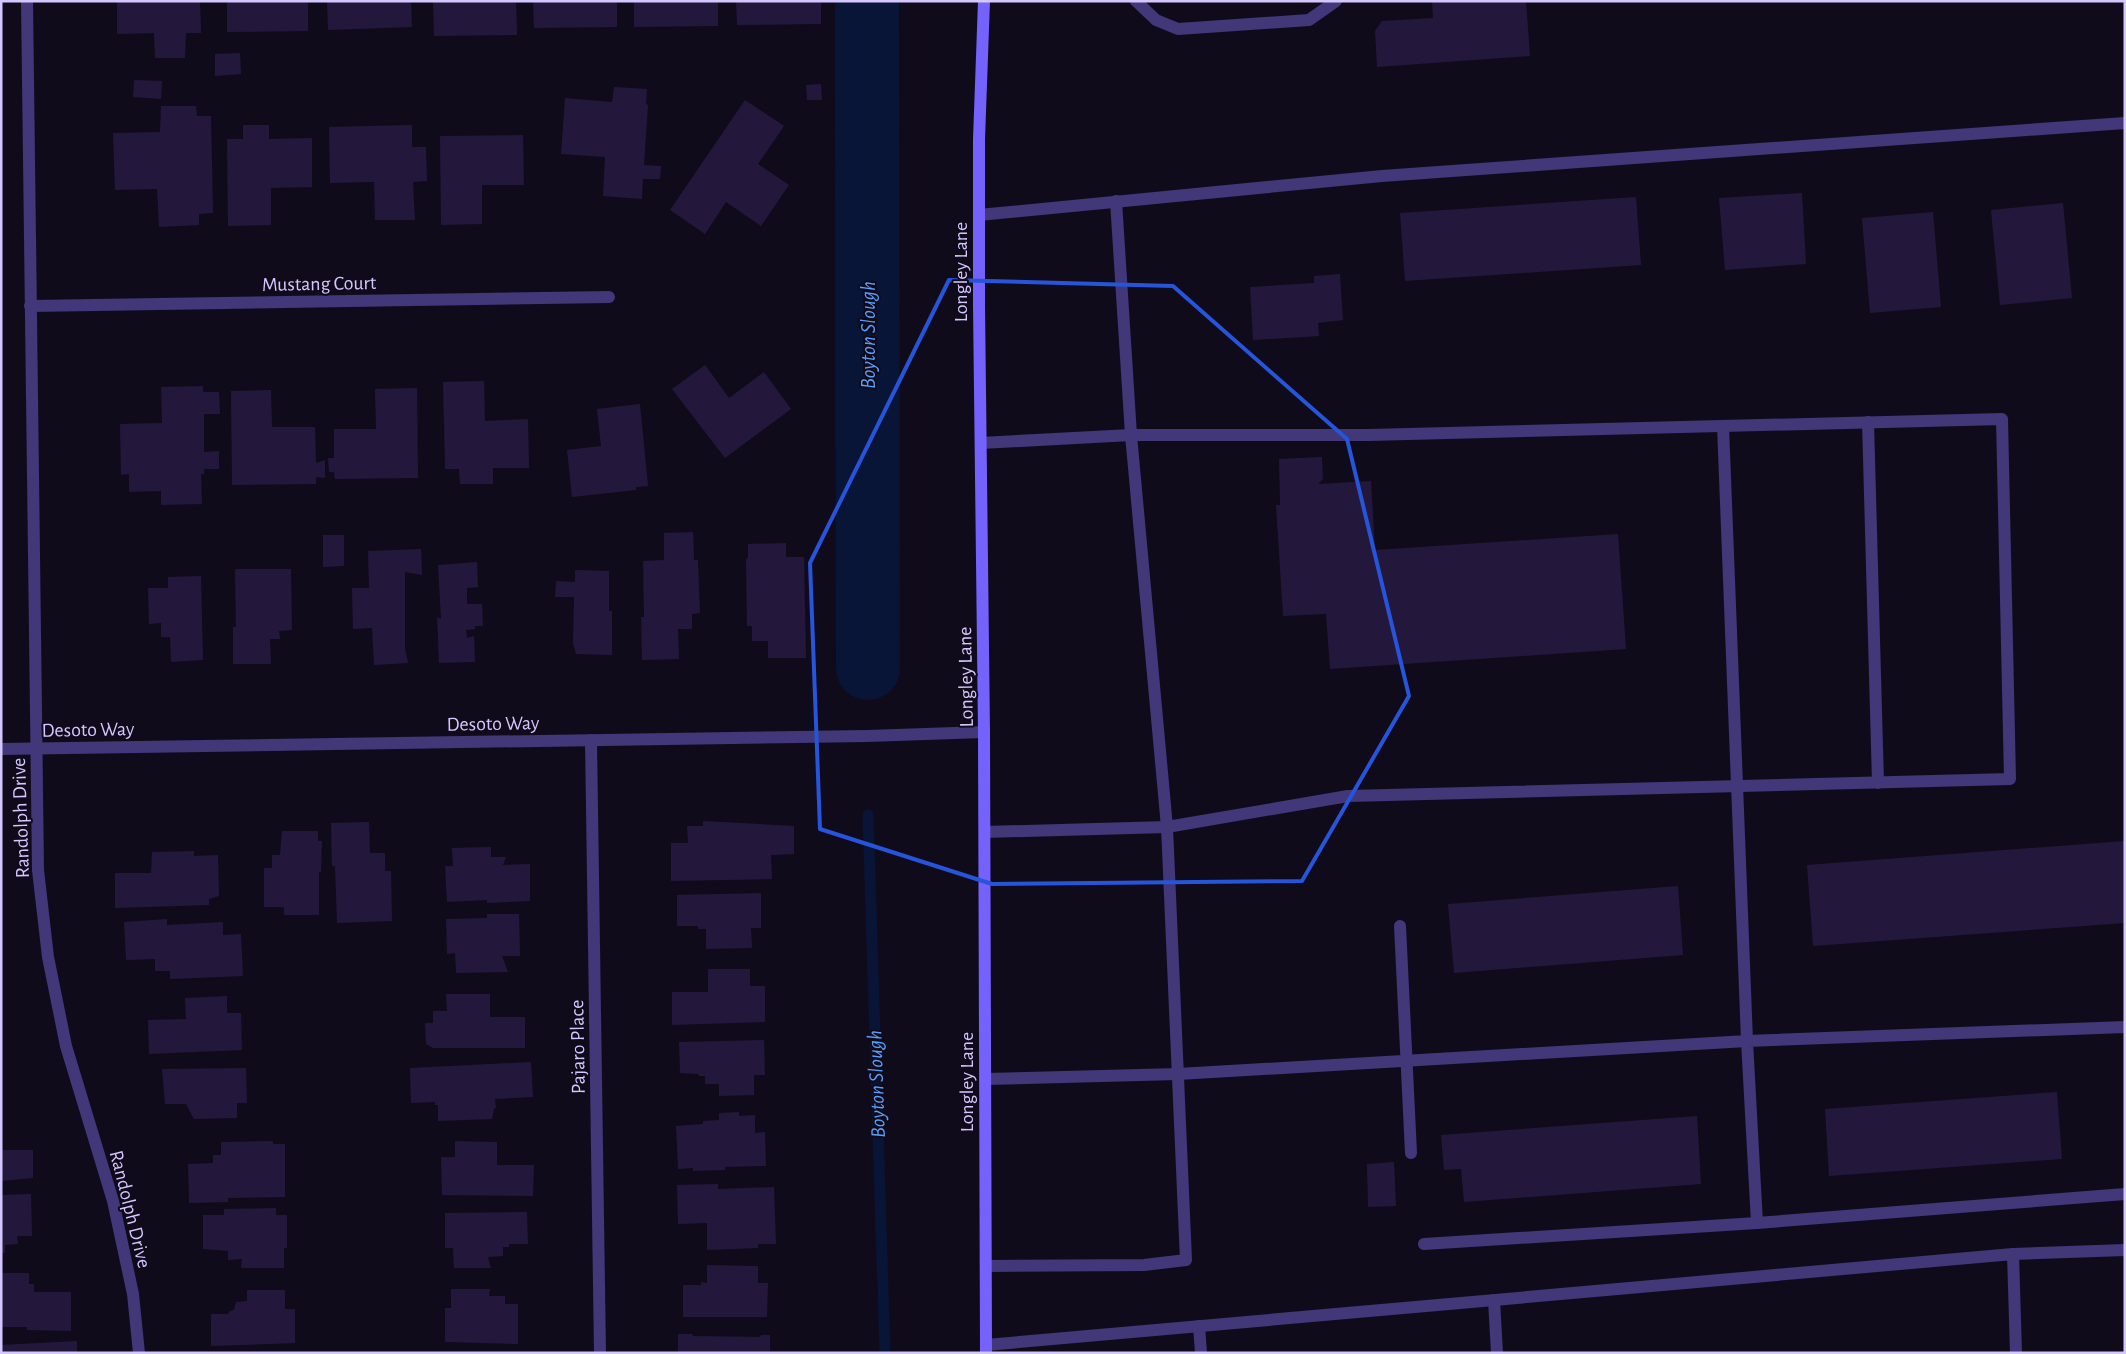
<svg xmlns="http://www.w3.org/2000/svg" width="2126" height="1354" font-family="'Alegreya Sans',sans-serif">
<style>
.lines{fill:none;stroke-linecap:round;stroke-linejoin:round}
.stream{stroke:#091536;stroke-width:11}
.river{stroke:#091536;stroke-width:64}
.building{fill:#23183c}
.service{stroke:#413779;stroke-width:12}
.minor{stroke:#413779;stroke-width:12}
.secondary{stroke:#7561fb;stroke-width:12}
.marked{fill:none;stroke:#2654da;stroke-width:4;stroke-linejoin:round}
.labels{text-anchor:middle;stroke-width:4;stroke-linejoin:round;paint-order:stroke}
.street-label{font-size:20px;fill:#d3c7fe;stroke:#100b1b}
.water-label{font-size:21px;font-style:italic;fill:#589efb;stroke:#100b1b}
</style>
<rect width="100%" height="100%" fill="#100b1b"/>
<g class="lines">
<!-- stream -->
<polyline class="stream" points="868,815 885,1353"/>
<!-- river -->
<polyline class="river" points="867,1 868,668"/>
</g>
<!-- building -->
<g class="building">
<polygon points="117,1 200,1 201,33 186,33 185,58 155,58 154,33 117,34"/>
<polygon points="227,1 308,1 308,31 227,32"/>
<polygon points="327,1 411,1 412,27 328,30"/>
<polygon points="433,1 516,1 517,35 434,36"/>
<polygon points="533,1 617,1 617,27 534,28"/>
<polygon points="634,1 718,1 718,26 634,27"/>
<polygon points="736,1 821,1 821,24 737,25"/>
<polygon points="1432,1 1526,1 1530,56 1377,67 1375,31 1382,21 1433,18"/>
<polygon points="240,53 241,74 215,76 215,54"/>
<polygon points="134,80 162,81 161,99 133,97"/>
<polygon points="821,84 822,100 807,100 806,85"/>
<polygon points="614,87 647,89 646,104 648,105 644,165 661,166 660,179 643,179 642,199 603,196 605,157 561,154 565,98 612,102"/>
<polygon points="745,100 784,126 758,164 789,185 761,226 726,202 705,234 670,210"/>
<polygon points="161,106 196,106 197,116 211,116 213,213 199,214 199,225 159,227 157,189 115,190 113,133 160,132"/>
<polygon points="243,125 269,125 269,139 312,138 312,187 271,188 271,225 228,226 227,139 243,139"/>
<polygon points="412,125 412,147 426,147 427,181 413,182 415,220 375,220 374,182 330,183 329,127"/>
<polygon points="523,135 524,185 482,185 482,224 441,225 440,136"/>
<polygon points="1802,193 1806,264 1725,270 1719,198"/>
<polygon points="1636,197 1641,265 1405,281 1400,213"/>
<polygon points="2063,203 2072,298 2000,305 1991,210"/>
<polygon points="1933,212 1941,307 1870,313 1862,218"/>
<polygon points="1340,274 1343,320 1318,323 1319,336 1253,340 1250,287 1314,283 1314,276"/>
<polygon points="705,365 729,398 764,372 791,409 725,458 672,389"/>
<polygon points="484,381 485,421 528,419 529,468 493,468 493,484 460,484 459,469 445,469 443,382"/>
<polygon points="203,386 203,392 219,392 220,414 204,414 204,452 219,451 219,469 204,469 204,474 201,474 202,504 161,505 161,491 129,492 129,474 121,475 120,424 162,423 161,387"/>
<polygon points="417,388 418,478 335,479 334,472 329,472 328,458 334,458 334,429 376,429 375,389"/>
<polygon points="271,390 272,427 315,427 316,463 325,460 325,478 316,477 316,484 232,485 231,391"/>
<polygon points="640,404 648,486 636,487 636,490 572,497 567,450 601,446 597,409"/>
<polygon points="1322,457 1323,479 1318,484 1371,481 1375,550 1618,534 1626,649 1330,669 1326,614 1283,616 1276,505 1280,505 1279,459"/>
<polygon points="693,532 694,560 698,560 700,613 692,614 692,629 678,629 679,659 642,660 641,617 644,617 643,561 664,560 664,533"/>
<polygon points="323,535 344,535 344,566 323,567"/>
<polygon points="786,543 786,557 804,557 806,658 768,658 768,641 752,641 752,626 747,626 746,559 748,558 748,544"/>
<polygon points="421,549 422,575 405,572 405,648 408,663 374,665 372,628 353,629 352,588 369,588 368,551"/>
<polygon points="477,562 478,587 467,588 467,604 482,604 483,626 475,626 475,629 466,630 467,638 474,636 475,662 439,663 437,617 441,619 438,565"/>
<polygon points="235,569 291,569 292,630 279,631 280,639 270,639 271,664 233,664 233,627 236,627"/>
<polygon points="575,570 609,571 609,611 612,611 612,655 576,654 573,643 574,597 555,597 556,581 575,582"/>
<polygon points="201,576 203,660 171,662 170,637 161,637 161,623 149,624 148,588 168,588 168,577"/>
<polygon points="703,821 794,826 794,854 771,855 772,879 671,881 671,843 688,843 687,826 703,826"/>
<polygon points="369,822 370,853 385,853 385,871 391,871 392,921 337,923 335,866 332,866 331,823"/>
<polygon points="282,831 318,831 318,841 322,841 321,872 319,872 319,915 284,915 284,907 264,907 264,868 272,868 272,855 280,855"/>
<polygon points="2125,841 2125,923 1813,946 1807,865"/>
<polygon points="491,847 491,857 506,857 503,865 530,864 530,901 487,903 487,900 447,902 445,866 453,866 452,848"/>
<polygon points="194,851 194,856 218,855 219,896 209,899 209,905 115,908 115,873 151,873 152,852"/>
<polygon points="1678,886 1683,955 1454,973 1448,904"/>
<polygon points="761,893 761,928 751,928 752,948 706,949 706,929 698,929 698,926 677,926 677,895"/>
<polygon points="487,914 519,914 520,956 502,956 508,972 456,973 455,953 447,954 446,919 487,918"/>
<polygon points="167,919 167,925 223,922 223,935 241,934 243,976 170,979 170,971 155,971 155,959 126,960 124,922"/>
<polygon points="708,969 750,969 750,986 765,986 765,1022 672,1025 672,992 708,992"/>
<polygon points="446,994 490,994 490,1017 525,1017 525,1048 433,1048 426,1044 425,1023 433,1023 433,1011 447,1011"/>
<polygon points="227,996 227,1013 241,1013 242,1050 149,1054 148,1020 186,1019 185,998"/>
<polygon points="764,1040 765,1075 754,1075 754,1095 719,1096 719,1084 705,1084 705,1076 699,1076 699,1074 680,1073 679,1042"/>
<polygon points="531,1062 533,1097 495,1099 496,1108 494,1109 492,1119 438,1121 438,1105 435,1105 435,1102 411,1103 410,1068"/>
<polygon points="246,1068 247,1103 237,1103 237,1118 194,1119 186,1104 165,1104 162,1069"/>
<polygon points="2057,1092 2062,1159 1829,1176 1825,1109"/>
<polygon points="739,1112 739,1116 755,1115 755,1133 765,1132 766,1166 725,1167 725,1170 693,1171 693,1168 678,1169 676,1126 703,1124 703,1121 719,1120 719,1113"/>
<polygon points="1697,1116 1701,1184 1464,1202 1461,1169 1444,1170 1441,1135"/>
<polygon points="273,1141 273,1144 285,1144 285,1197 228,1198 228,1202 189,1203 188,1164 213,1163 213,1155 221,1155 221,1142"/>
<polygon points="455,1141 497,1142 497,1165 534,1165 533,1196 442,1195 441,1157 455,1157"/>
<polygon points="1,1150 33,1150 33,1178 1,1181"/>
<polygon points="1394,1162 1396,1206 1368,1207 1367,1164"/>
<polygon points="718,1184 718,1189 774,1187 776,1244 758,1244 758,1248 707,1250 707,1223 678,1224 677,1185"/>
<polygon points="31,1194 32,1236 17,1236 18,1244 5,1245 5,1253 1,1253 1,1195"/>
<polygon points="276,1208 276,1215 287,1215 287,1248 284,1248 284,1268 241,1268 242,1259 228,1260 228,1251 203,1249 203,1215 224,1215 224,1209"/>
<polygon points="527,1212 528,1244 509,1244 509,1247 503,1247 503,1256 488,1257 491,1268 454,1268 453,1248 445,1248 445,1213"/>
<polygon points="707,1265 758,1266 758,1283 768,1283 767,1317 683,1317 683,1285 701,1285 701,1282 707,1283"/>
<polygon points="1,1273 29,1273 29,1284 34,1284 34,1292 71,1292 71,1331 27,1330 27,1327 1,1327"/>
<polygon points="451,1289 490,1289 489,1296 505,1296 505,1304 518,1304 518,1344 445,1342 445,1308 451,1308"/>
<polygon points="247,1290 285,1290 285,1309 295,1309 295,1343 211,1346 211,1314 228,1314 230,1311 234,1310 236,1302 247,1301"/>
<polygon points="678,1334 692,1334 693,1336 760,1337 761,1335 770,1335 770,1353 678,1353"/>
<polygon points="77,1341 77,1353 1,1353 1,1345"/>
</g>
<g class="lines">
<!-- service -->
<g class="service">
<polyline points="1136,1 1156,20 1178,29 1309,20 1336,1"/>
<polyline points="979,215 1382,176 2125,123"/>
<polyline points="1868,422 1878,783"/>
<polyline points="981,443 1131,435 1167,827 1186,1260 1144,1265 986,1266"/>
<polyline points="985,832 1167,827 1348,796 2010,779 2002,419 1369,435 1131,435 1116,201"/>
<polyline points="1400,926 1411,1153"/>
<polyline points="2125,1027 1747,1041 1757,1223 2125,1194"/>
<polyline points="985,1079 1178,1074 1747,1041 1723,426"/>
<polyline points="1424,1244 1757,1223"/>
<polyline points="2013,1254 2125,1250"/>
<polyline points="1494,1300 1497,1353"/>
<polyline points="1199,1326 1201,1353"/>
<polyline points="986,1345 2013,1254 2016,1353"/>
</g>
<!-- minor -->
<g class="minor">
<polyline points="27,1 38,870 48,957 66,1046 113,1201 133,1294 139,1353"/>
<polyline points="30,306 609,297"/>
<polyline points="591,740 600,1353"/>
<polyline points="1,749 867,736 984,732"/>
</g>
<!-- secondary -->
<polyline class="secondary" points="984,1 979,139 979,306 984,732 986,1353"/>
</g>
<!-- marked area -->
<path class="marked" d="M949,280L1173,286L1347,439L1409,696L1302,881L992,884L820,829L810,563Z"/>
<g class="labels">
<!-- street labels -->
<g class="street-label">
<text transform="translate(960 272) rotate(-90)" y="7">Longley Lane</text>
<text transform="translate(319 283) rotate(-1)" y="7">Mustang Court</text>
<text transform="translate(965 677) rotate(-91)" y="7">Longley Lane</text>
<text transform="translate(493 723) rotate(-1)" y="7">Desoto Way</text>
<text transform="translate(88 729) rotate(-1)" y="7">Desoto Way</text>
<text transform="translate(20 818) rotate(-92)" y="7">Randolph Drive</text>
<text transform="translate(577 1047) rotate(-91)" y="7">Pajaro Place</text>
<text transform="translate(966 1082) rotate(-90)" y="7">Longley Lane</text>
<text transform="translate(131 1209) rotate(76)" y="7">Randolph Drive</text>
</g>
<!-- water labels -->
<g class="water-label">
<text transform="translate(868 335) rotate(-90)" y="7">Boyton Slough</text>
<text transform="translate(876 1084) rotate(-92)" y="7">Boyton Slough</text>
</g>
</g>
<!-- border -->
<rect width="2126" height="1354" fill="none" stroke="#d3c7fe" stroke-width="5"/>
</svg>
